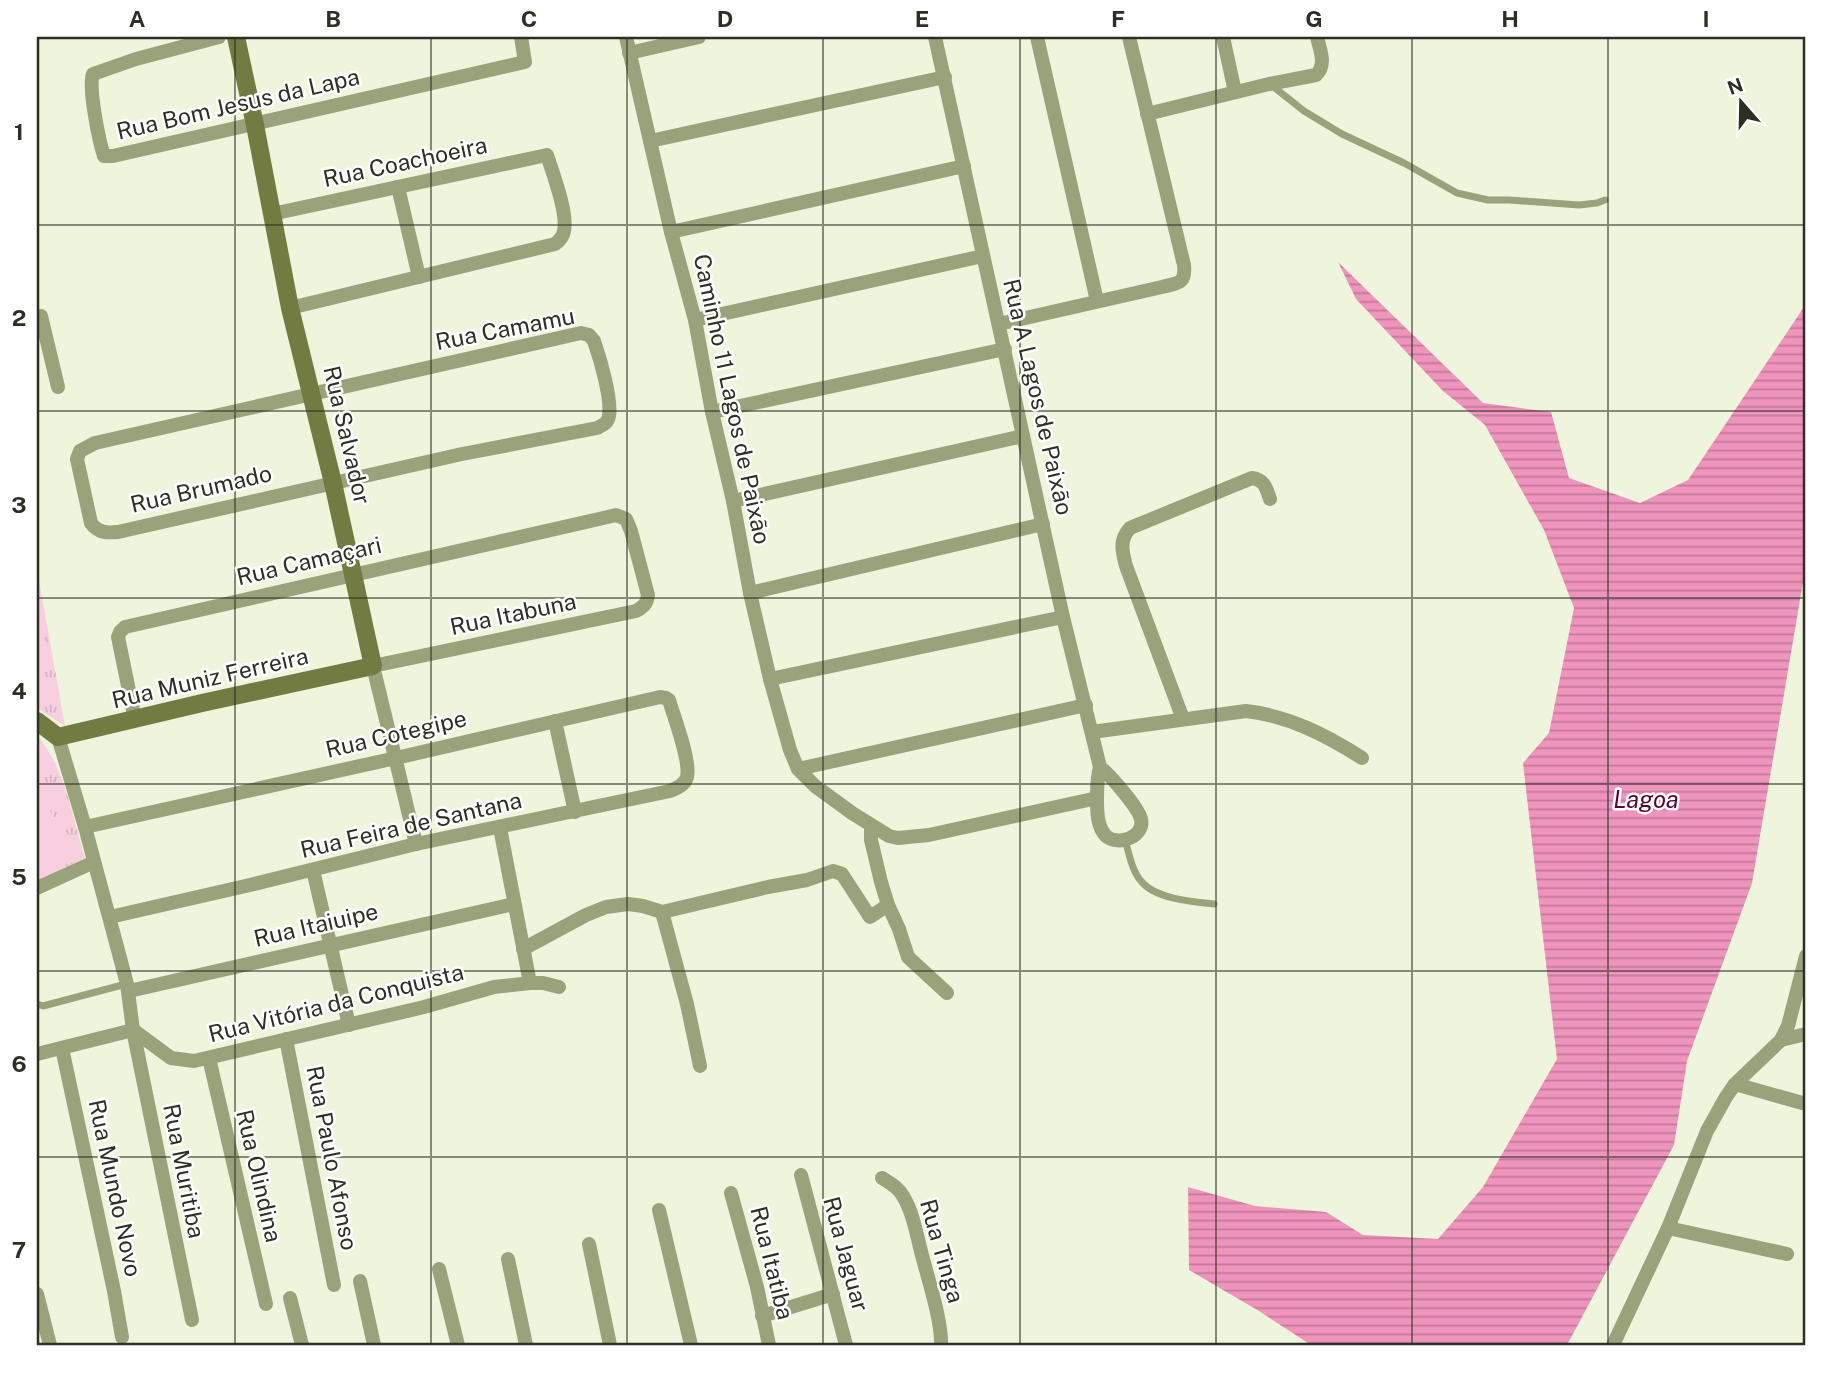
<svg xmlns="http://www.w3.org/2000/svg" width="1843" height="1382" font-family="'Public Sans',sans-serif">
<style>
.grass{fill:url(#grass-tufts)}
.pitch{fill:#f8cfdf}
.water{fill:url(#water-rules)}
.lines{fill:none;stroke-linecap:round;stroke-linejoin:round}
.lane{stroke:#9aa27c;stroke-width:7}
.street{stroke:#9aa27c;stroke-width:14}
.secondary{stroke:#717b42;stroke-width:18}
.grid{fill:none;stroke:#2d2f25;stroke-width:2;stroke-opacity:0.55}
.labels{text-anchor:middle;stroke-width:5;stroke-linejoin:round;paint-order:stroke}
.street-label{font-size:23px;fill:#2d2f25;stroke:#fff}
.water-label{font-size:24px;font-style:italic;fill:#550433;stroke:#fff}
.neatline{fill:none;stroke:#2d2f25;stroke-width:2.5}
.grid-label{font-size:23px;text-anchor:middle;font-weight:bold;fill:#2d2f25}
</style>
<defs>
<pattern id="grass-tufts" width="24" height="20" patternUnits="userSpaceOnUse" patternTransform="scale(1.75)"><rect width="24" height="20" fill="#f8cfdf"/><path d="M3 7l-1-3M5 7V3M7 7l1-3M15 17l-1-3M17 17v-4M19 17l1-3" fill="none" stroke="#d5b2bf"/></pattern>
<pattern id="water-rules" width="6" height="5" patternUnits="userSpaceOnUse" patternTransform="scale(1.75)"><rect width="6" height="5" fill="#ef94bc"/><path d="M0 2.5h6" fill="none" stroke="#c27999"/></pattern>
</defs>
<rect width="100%" height="100%" fill="#eff5dc"/>
<!-- grass -->
<g class="grass">
<polygon points="37,569 65,726 37,708"/>
<path d="M37,736C63,762 74,822 85,858L37,881Z"/>
</g>
<!-- pitch -->
<polygon class="pitch" points="37,789 74,852 37,874"/>
<!-- water -->
<polygon class="water" points="1338,262 1483,403 1551,412 1569,478 1640,503 1688,480 1806,304 1806,574 1804,576 1752,883 1687,1061 1674,1145 1567,1345 1311,1345 1259,1311 1189,1270 1188,1187 1255,1206 1326,1212 1363,1235 1438,1239 1483,1187 1557,1059 1523,763 1549,733 1574,608 1544,530 1485,425 1443,391 1356,299"/>
<g class="lines">
<!-- lane -->
<g class="lane">
<polyline points="1270,84 1304,111 1342,134 1404,163 1457,193 1488,200 1509,200 1579,205 1597,203 1605,200"/>
<path d="M1125,840C1129,853 1132,871 1141,881C1155,899 1193,902 1214,904"/>
<polyline points="37,1004 43,1006 126,984"/>
</g>
<!-- street -->
<g class="street">
<path d="M219,37L136,59L93,74C88,87 99,141 104,156H113L525,62L521,37"/>
<polyline points="626,37 671,232 695,320 712,412 733,501 750,593 770,679 790,750 798,769 815,786 852,813 889,836 898,838 929,835 1097,798"/>
<path d="M935,37L1063,617L1100,767C1097,777 1097,788 1097,799C1097,811 1097,827 1106,836C1119,847 1145,836 1141,819C1138,807 1110,775 1100,767"/>
<polyline points="1037,37 1097,301"/>
<polyline points="1223,37 1235,92"/>
<polyline points="629,53 699,37"/>
<path d="M1147,114L1269,84L1316,75C1327,65 1320,50 1317,37"/>
<polyline points="650,141 945,77"/>
<polyline points="398,187 419,277"/>
<path d="M272,214L547,155C553,174 568,213 564,231C563,237 559,241 555,244L290,308"/>
<polyline points="671,232 964,166"/>
<polyline points="37,317 41,316 58,387"/>
<polyline points="695,320 983,256"/>
<path d="M999,324L1162,287C1178,283 1186,284 1184,265L1129,37"/>
<path d="M581,333L589,335L594,341C600,358 612,399 609,416C608,423 603,425 597,428L462,454L118,532C107,533 98,533 91,523L77,459L80,451L95,443Z"/>
<polyline points="712,412 1005,349"/>
<polyline points="733,501 1023,436"/>
<polyline points="750,593 1043,524"/>
<polyline points="770,679 1063,617"/>
<path d="M1183,719L1126,566C1122,551 1119,540 1130,528L1252,478C1265,480 1266,488 1270,499"/>
<path d="M135,720L118,637L120,632L125,627L599,519L616,515L626,519L631,531L648,595C647,604 643,607 636,611L373,666L416,844"/>
<polyline points="555,721 575,812"/>
<path d="M1092,732L1246,711C1289,716 1326,735 1362,758"/>
<polyline points="58,737 85,827 127,984 133,1030 192,1320"/>
<polyline points="798,769 1086,705"/>
<polyline points="871,826 871,840 881,882 888,905 899,929 908,957 947,993"/>
<path d="M85,827L396,758L660,697L666,698L669,700C674,717 691,761 687,777C685,785 677,788 670,791L416,844L250,885L110,917"/>
<polyline points="500,828 530,983"/>
<polyline points="313,870 349,1025"/>
<polyline points="37,888 94,862"/>
<polyline points="662,912 687,1004 700,1066"/>
<polyline points="523,949 586,915 606,907 628,904 643,906 662,912 768,887 807,880 833,871 842,874 870,917 888,905"/>
<polyline points="129,991 514,904"/>
<polyline points="133,1030 171,1058 194,1061 424,1007 494,987 530,983 543,983 559,987"/>
<polyline points="286,1039 334,1285"/>
<polyline points="1781,1040 1806,1034"/>
<polyline points="62,1048 114,1291 122,1337"/>
<polyline points="37,1054 133,1030"/>
<polyline points="209,1058 266,1304"/>
<polyline points="1735,1084 1806,1104"/>
<polyline points="801,1175 846,1345"/>
<path d="M882,1178C890,1183 898,1187 903,1196C914,1214 917,1238 923,1259C929,1282 942,1322 941,1345"/>
<polyline points="731,1193 757,1287 769,1345"/>
<polyline points="659,1210 691,1345"/>
<polyline points="1668,1228 1787,1254"/>
<polyline points="589,1244 610,1345"/>
<polyline points="508,1259 526,1345"/>
<polyline points="439,1269 458,1345"/>
<polyline points="360,1281 374,1345"/>
<polyline points="37,1294 50,1345"/>
<polyline points="290,1298 302,1345"/>
<polyline points="762,1316 833,1294"/>
<polyline points="1613,1345 1668,1228 1707,1131 1726,1097 1735,1084 1781,1040 1788,1026 1806,956"/>
</g>
<!-- secondary -->
<polyline class="secondary" points="37,721 58,737 202,703 373,666 333,483 290,308 255,125 236,37"/>
</g>
<!-- grid -->
<path class="grid" d="M235,37V1345M431,37V1345M627,37V1345M823,37V1345M1020,37V1345M1216,37V1345M1412,37V1345M1608,37V1345M37,225H1806M37,411H1806M37,598H1806M37,784H1806M37,971H1806M37,1157H1806"/>
<g class="labels">
<!-- street labels -->
<g class="street-label">
<text transform="translate(238 104) rotate(-13)" y="8">Rua Bom Jesus da Lapa</text>
<text transform="translate(405 162) rotate(-12)" y="8">Rua Coachoeira</text>
<text transform="translate(505 329) rotate(-11)" y="8">Rua Camamu</text>
<text transform="translate(1038 397) rotate(77)" y="8">Rua A Lagos de Paixão</text>
<text transform="translate(732 399) rotate(78)" y="8">Caminho 11 Lagos de Paixão</text>
<text transform="translate(347 435) rotate(77)" y="8">Rua Salvador</text>
<text transform="translate(201 489) rotate(-13)" y="8">Rua Brumado</text>
<text transform="translate(309 561) rotate(-13)" y="8">Rua Camaçari</text>
<text transform="translate(513 614) rotate(-12)" y="8">Rua Itabuna</text>
<text transform="translate(210 678) rotate(-13)" y="8">Rua Muniz Ferreira</text>
<text transform="translate(396 734) rotate(-13)" y="8">Rua Cotegipe</text>
<text transform="translate(411 825) rotate(-13)" y="8">Rua Feira de Santana</text>
<text transform="translate(316 925) rotate(-13)" y="8">Rua Itaiuipe</text>
<text transform="translate(336 1003) rotate(-14)" y="8">Rua Vitória da Conquista</text>
<text transform="translate(332 1158) rotate(79)" y="8">Rua Paulo Afonso</text>
<text transform="translate(184 1171) rotate(79)" y="8">Rua Muritiba</text>
<text transform="translate(259 1176) rotate(77)" y="8">Rua Olindina</text>
<text transform="translate(115 1188) rotate(78)" y="8">Rua Mundo Novo</text>
<text transform="translate(942 1251) rotate(74)" y="8">Rua Tinga</text>
<text transform="translate(846 1254) rotate(75)" y="8">Rua Jaguar</text>
<text transform="translate(772 1263) rotate(76)" y="8">Rua Itatiba</text>
</g>
<!-- water labels -->
<g class="water-label">
<text x="1646" y="808">Lagoa</text>
</g>
</g>
<!-- border -->
<rect width="1843" height="1382" fill="none" stroke="#ffffff" stroke-width="77"/>
<!-- north arrow -->
<g transform="translate(1741 102) rotate(340)" stroke="#ffffff" stroke-width="5" paint-order="stroke">
<path d="M0-5L12 26L0 18L-12 26Z" fill="#2d2f25"/>
<text y="-10" font-size="19" font-weight="bold" text-anchor="middle" fill="#2d2f25">N</text>
</g>
<rect x="38" y="38" width="1766" height="1306" class="neatline"/>
<g class="grid-label">
<text x="137" y="27">A</text>
<text x="333" y="27">B</text>
<text x="529" y="27">C</text>
<text x="725" y="27">D</text>
<text x="922" y="27">E</text>
<text x="1118" y="27">F</text>
<text x="1314" y="27">G</text>
<text x="1510" y="27">H</text>
<text x="1706" y="27">I</text>
<text x="19" y="140">1</text>
<text x="19" y="326">2</text>
<text x="19" y="513">3</text>
<text x="19" y="699">4</text>
<text x="19" y="885">5</text>
<text x="19" y="1072">6</text>
<text x="19" y="1258">7</text>
</g>
</svg>
